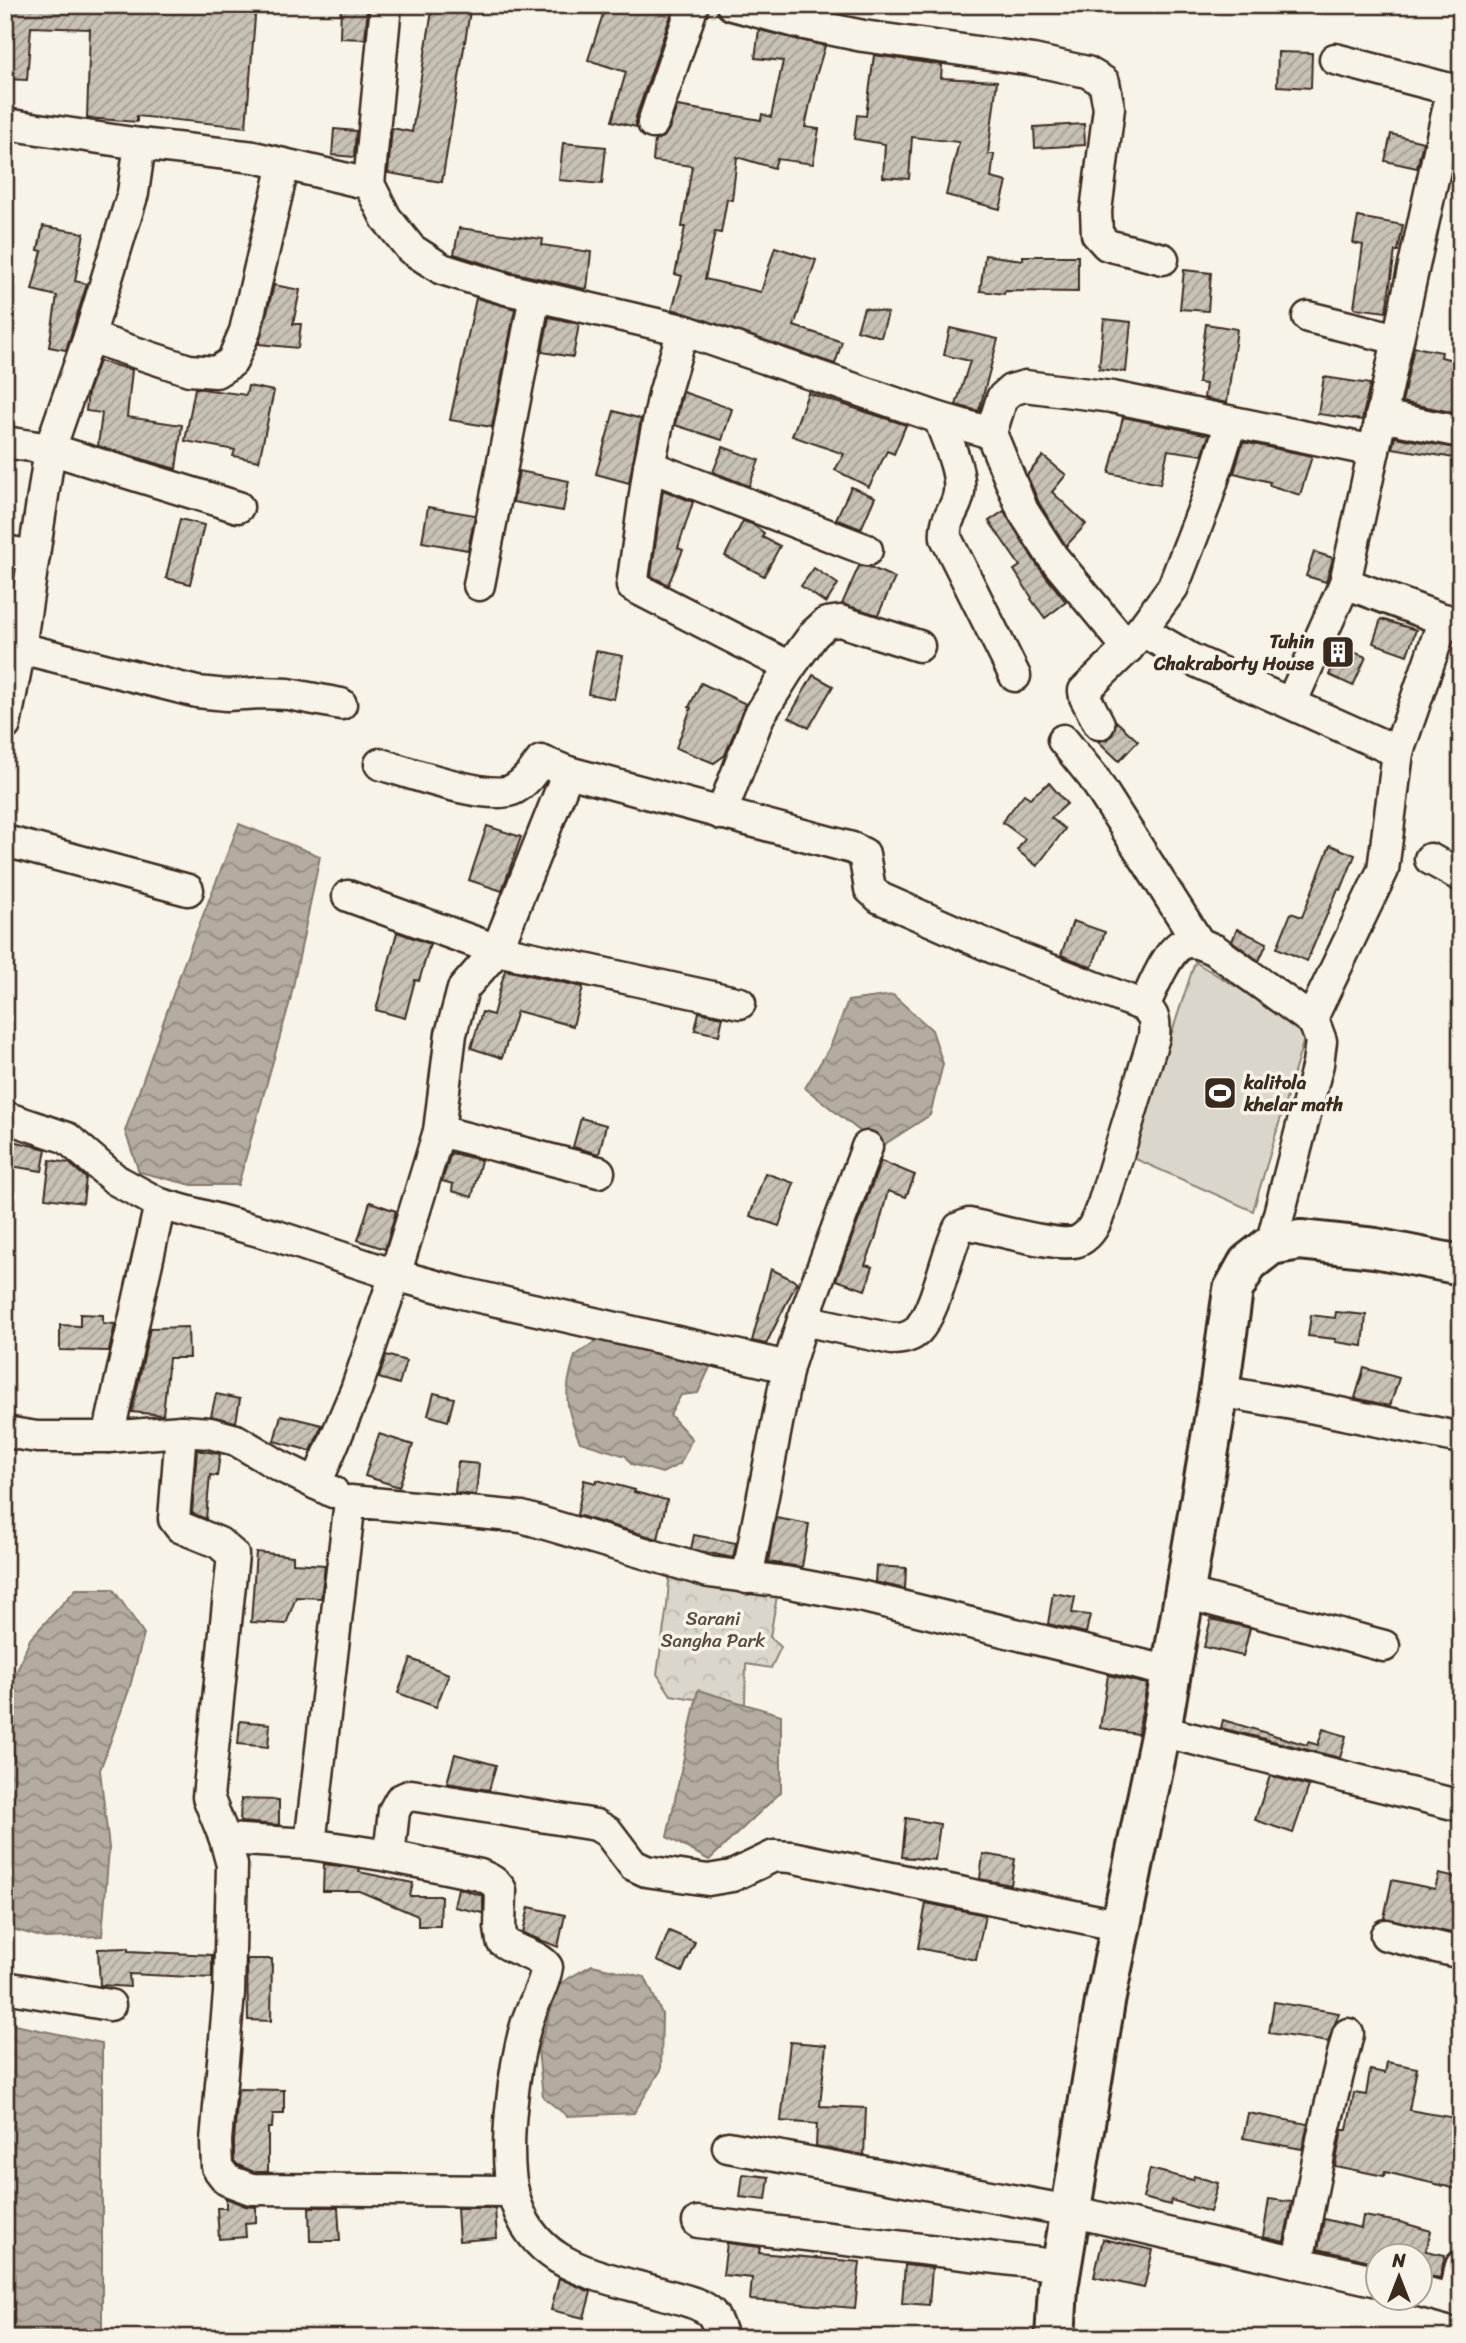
<svg xmlns="http://www.w3.org/2000/svg" width="1466" height="2343" font-family="Sriracha,sans-serif">
<style>
.park{fill:url(#park-crowns);stroke:#8b8074;stroke-width:2}
.garden{fill:#dbd6cb;stroke:#8b8074;stroke-width:2}
.water{fill:url(#water-waves);stroke:#84786c;stroke-width:2}
.building{fill:url(#building-hatch);stroke:#3b2a1e;stroke-width:2}
.lines{fill:none;stroke-linecap:round;stroke-linejoin:round}
.minor-casing{stroke:#3b2a1e;stroke-width:35}
.tertiary-casing{stroke:#3b2a1e;stroke-width:44}
.minor{stroke:#f7f3e8;stroke-width:30}
.tertiary{stroke:#f7f3e8;stroke-width:38}
.labels{text-anchor:middle;stroke-width:7;stroke-linejoin:round;paint-order:stroke}
.poi-label{font-size:19px;font-weight:bold;fill:#3b2a1e;stroke:#f7f3e8;text-anchor:end}
.park-label{font-size:19px;fill:#5b4c41;stroke:#f7f3e8}
</style>
<defs>
<pattern id="park-crowns" width="20" height="18" patternUnits="userSpaceOnUse" patternTransform="scale(1.75)"><rect width="20" height="18" fill="#dbd6cb"/><path d="M2 6a3 3 0 1 1 6 0M12 15a3 3 0 1 1 6 0" fill="none" stroke="#bdb8ae"/></pattern>
<pattern id="water-waves" width="16" height="10" patternUnits="userSpaceOnUse" patternTransform="scale(1.75)"><rect width="16" height="10" fill="#b4aca0"/><path d="M0 5q4-4 8 0t8 0" fill="none" stroke="#948c82"/></pattern>
<pattern id="building-hatch" width="6" height="6" patternUnits="userSpaceOnUse" patternTransform="scale(1.75)"><rect width="6" height="6" fill="#c8c1b6"/><path d="M-1 1l2-2M0 6l6-6M5 7l2-2" fill="none" stroke="#a49d93"/></pattern>
</defs>
<rect width="100%" height="100%" fill="#f7f3e8"/>
<filter id="ink" filterUnits="userSpaceOnUse"><feTurbulence type="fractalNoise" baseFrequency=".0143" numOctaves="2"/><feDisplacementMap in="SourceGraphic" scale="14" xChannelSelector="R" yChannelSelector="G"/><feConvolveMatrix kernelMatrix="1 2 1 2 8 2 1 2 1" color-interpolation-filters="sRGB"/></filter>
<g filter="url(#ink)">
<!-- park -->
<polygon class="park" points="670,1567 778,1590 770,1637 781,1647 771,1668 746,1664 745,1704 730,1705 671,1695 657,1674 667,1606"/>
<!-- garden -->
<polygon class="garden" points="1195,962 1307,1029 1253,1211 1131,1157"/>
<!-- water -->
<g class="water">
<polygon points="239,824 320,856 290,1001 238,1185 192,1185 139,1172 125,1131 183,966"/>
<polygon points="893,995 932,1030 943,1064 930,1115 880,1147 805,1088 830,1047 848,1001"/>
<path d="M600,1338L689,1354L711,1365L698,1393L681,1395L670,1415L692,1439L680,1464L662,1473L631,1464L626,1456L580,1442C565,1407 563,1393 575,1356Z"/>
<polygon points="76,1589 113,1589 144,1634 129,1690 100,1770 109,1848 102,1936 45,1938 5,1927 5,1700 30,1639"/>
<polygon points="698,1690 781,1715 781,1792 709,1860 667,1837"/>
<polygon points="592,1965 645,1977 662,2014 661,2070 634,2113 567,2116 543,2097 538,2050 559,1984"/>
<polygon points="5,2023 102,2043 102,2338 5,2338"/>
</g>
<!-- building -->
<g class="building">
<polygon points="5,5 256,5 246,127 137,116 137,122 87,118 90,29 31,27 27,80 5,79"/>
<polygon points="341,5 368,5 365,39 340,38"/>
<polygon points="433,5 471,5 442,182 388,173 392,128 412,132"/>
<polygon points="606,5 657,5 673,9 636,117 636,127 612,121 626,72 588,60"/>
<polygon points="759,30 825,46 816,76 805,127 819,129 813,164 777,159 774,168 737,157 732,200 727,199 721,233 715,232 705,279 761,292 775,247 816,260 794,326 842,342 835,364 672,309 682,276 675,274 685,227 682,227 692,166 653,161 655,140 664,137 669,129 677,106 761,120 762,114 771,117 783,61 755,58"/>
<polygon points="1278,52 1312,53 1311,88 1277,86"/>
<polygon points="874,55 942,65 941,78 997,81 988,154 994,154 991,178 1007,182 1000,209 946,195 959,142 912,137 909,179 883,177 885,144 854,139 857,115 866,116"/>
<polygon points="1084,124 1085,145 1035,148 1034,127"/>
<polygon points="334,129 356,131 354,157 332,155"/>
<polygon points="1391,134 1423,142 1417,168 1385,161"/>
<polygon points="563,143 606,147 602,184 559,180"/>
<polygon points="1358,217 1403,225 1398,251 1395,251 1386,312 1354,308 1363,245 1353,243"/>
<polygon points="43,226 84,233 75,281 87,284 66,350 49,347 57,296 32,290 42,251 38,250"/>
<polygon points="459,228 543,239 542,245 591,252 587,288 585,289 511,272 454,254"/>
<polygon points="985,255 1023,260 1023,256 1078,256 1078,292 1005,291 1004,294 980,291"/>
<polygon points="1184,270 1211,273 1208,311 1180,309"/>
<polygon points="274,285 300,290 293,324 301,324 298,348 259,344"/>
<polygon points="476,298 515,309 492,427 450,420"/>
<polygon points="864,308 888,313 881,337 857,330"/>
<polygon points="549,317 579,324 573,357 542,352"/>
<polygon points="1104,319 1131,322 1126,372 1099,369"/>
<polygon points="1206,324 1237,329 1227,403 1204,398 1206,384 1198,383"/>
<polygon points="950,328 998,339 979,411 956,405 970,361 944,355"/>
<polygon points="1414,347 1442,352 1441,357 1461,362 1461,414 1402,402"/>
<polygon points="99,361 132,370 127,417 182,425 176,469 98,446 102,413 86,411 88,392"/>
<polygon points="1324,377 1370,384 1362,420 1318,414"/>
<polygon points="248,386 274,391 259,461 233,456 235,450 185,441 195,388 246,395"/>
<polygon points="683,392 732,409 722,440 675,425"/>
<polygon points="808,393 906,425 894,454 887,451 869,487 835,470 844,454 792,436"/>
<polygon points="614,411 641,419 629,483 596,474"/>
<polygon points="1123,417 1209,435 1202,455 1168,450 1160,484 1109,473"/>
<polygon points="1395,437 1461,449 1461,459 1392,448"/>
<polygon points="1243,442 1312,456 1300,495 1269,485 1270,482 1234,473"/>
<polygon points="723,447 759,460 749,486 713,472"/>
<polygon points="1043,456 1066,475 1052,492 1086,524 1066,546 1039,503 1027,475"/>
<polygon points="519,471 569,481 563,511 513,502"/>
<polygon points="851,487 875,497 861,529 836,519"/>
<polygon points="663,490 693,502 678,548 683,550 668,585 651,576"/>
<polygon points="428,507 475,515 468,550 422,542"/>
<polygon points="1004,511 1037,565 1066,602 1045,618 1031,599 1032,598 1014,570 1020,566 989,521"/>
<polygon points="180,519 204,525 190,584 166,578"/>
<polygon points="743,521 752,524 764,533 762,537 780,546 764,576 725,556"/>
<polygon points="1314,552 1333,558 1326,582 1306,576"/>
<polygon points="859,566 870,567 895,578 878,615 842,604"/>
<polygon points="814,568 838,584 826,603 801,586"/>
<polygon points="1381,619 1416,630 1407,655 1373,643"/>
<polygon points="1341,647 1366,657 1353,686 1329,675"/>
<polygon points="596,651 623,656 614,699 588,694"/>
<polygon points="813,675 833,686 809,728 789,717"/>
<polygon points="701,683 746,704 725,755 714,763 676,748 691,708 689,707"/>
<polygon points="1116,721 1138,741 1119,761 1098,741 1106,740 1113,734"/>
<polygon points="1049,783 1067,804 1051,818 1065,829 1037,866 1017,850 1025,839 1002,822 1024,794 1030,798"/>
<polygon points="487,826 521,837 502,891 469,880"/>
<polygon points="1330,845 1355,855 1341,890 1338,889 1307,961 1277,948 1291,913 1302,917"/>
<polygon points="1073,921 1105,932 1092,967 1061,955"/>
<polygon points="1237,929 1267,943 1259,961 1232,941"/>
<polygon points="397,932 430,944 419,981 415,980 405,1018 376,1010"/>
<polygon points="505,970 583,987 573,1026 517,1011 502,1058 471,1048 482,1012 493,1015"/>
<polygon points="699,1012 723,1017 719,1035 695,1030"/>
<polygon points="581,1118 606,1125 599,1154 573,1147"/>
<polygon points="13,1141 46,1149 42,1171 10,1166"/>
<polygon points="451,1153 481,1160 472,1197 452,1191 453,1184 442,1181"/>
<polygon points="50,1160 69,1163 86,1178 83,1203 45,1198"/>
<polygon points="881,1161 915,1175 906,1197 888,1191 875,1240 865,1265 873,1267 865,1290 836,1280"/>
<polygon points="765,1173 794,1183 779,1226 750,1216"/>
<polygon points="370,1202 396,1211 385,1249 358,1240"/>
<polygon points="771,1269 797,1282 766,1344 752,1341"/>
<polygon points="1336,1312 1366,1315 1363,1346 1335,1342 1335,1339 1308,1336 1311,1315 1335,1318"/>
<polygon points="80,1314 103,1315 103,1323 115,1324 109,1351 60,1350 60,1325 80,1326"/>
<polygon points="188,1327 189,1358 169,1358 163,1415 132,1412 150,1328"/>
<polygon points="386,1355 406,1361 399,1384 379,1378"/>
<polygon points="1364,1368 1399,1378 1390,1406 1355,1398"/>
<polygon points="434,1393 454,1398 448,1421 428,1415"/>
<polygon points="216,1394 240,1399 236,1422 211,1416"/>
<polygon points="281,1415 322,1425 311,1451 274,1441"/>
<polygon points="379,1434 413,1445 399,1487 365,1476"/>
<polygon points="197,1450 220,1454 217,1476 210,1475 206,1519 192,1513"/>
<polygon points="458,1462 479,1464 476,1495 455,1493"/>
<polygon points="584,1480 596,1483 597,1480 635,1490 634,1492 667,1500 658,1539 577,1515"/>
<polygon points="776,1518 809,1524 802,1567 768,1562"/>
<polygon points="694,1535 736,1543 733,1558 691,1549"/>
<polygon points="256,1552 293,1556 293,1563 325,1565 321,1598 296,1597 286,1624 251,1622"/>
<polygon points="876,1566 906,1568 905,1589 875,1582"/>
<polygon points="1053,1593 1075,1597 1072,1613 1090,1615 1086,1633 1048,1624"/>
<polygon points="1211,1619 1250,1628 1243,1656 1204,1647"/>
<polygon points="411,1659 449,1674 436,1707 398,1693"/>
<polygon points="1108,1675 1147,1684 1138,1734 1100,1728"/>
<polygon points="1223,1720 1307,1745 1308,1742 1318,1745 1323,1729 1346,1736 1340,1758 1221,1728"/>
<polygon points="240,1721 270,1724 268,1747 238,1744"/>
<polygon points="455,1754 496,1765 489,1790 447,1783"/>
<polygon points="1270,1776 1309,1786 1293,1833 1255,1820"/>
<polygon points="241,1799 279,1800 279,1825 240,1822"/>
<polygon points="906,1818 940,1824 935,1860 902,1857"/>
<polygon points="983,1854 1015,1859 1011,1885 980,1879"/>
<polygon points="324,1864 360,1869 359,1872 413,1883 410,1896 441,1896 440,1926 418,1926 418,1916 359,1891 323,1891"/>
<polygon points="1439,1874 1461,1879 1461,1935 1384,1918 1392,1880 1435,1889"/>
<polygon points="458,1888 483,1896 483,1913 454,1907"/>
<polygon points="926,1903 985,1915 976,1960 918,1948"/>
<polygon points="529,1907 565,1915 558,1947 523,1933"/>
<polygon points="669,1931 695,1942 682,1972 657,1961"/>
<polygon points="128,1948 128,1951 212,1955 212,1978 129,1974 130,1987 100,1985 98,1949"/>
<polygon points="247,1959 272,1959 271,2021 248,2020"/>
<polygon points="1274,2002 1339,2013 1328,2042 1269,2033"/>
<polygon points="790,2042 826,2045 820,2106 866,2108 864,2155 816,2146 817,2124 781,2121"/>
<polygon points="1387,2062 1417,2068 1409,2110 1461,2119 1461,2190 1385,2172 1384,2176 1335,2166 1342,2130 1347,2130 1354,2093 1366,2095 1370,2070 1385,2073"/>
<polygon points="238,2089 284,2090 284,2114 273,2114 272,2128 268,2128 268,2172 254,2172 238,2165 234,2161 234,2141"/>
<polygon points="1248,2113 1308,2124 1302,2149 1243,2138"/>
<polygon points="1150,2169 1193,2180 1194,2176 1218,2183 1210,2212 1171,2200 1170,2205 1143,2198"/>
<polygon points="743,2174 769,2177 766,2200 740,2197"/>
<polygon points="226,2198 245,2206 256,2207 256,2222 245,2223 246,2237 219,2239 217,2208 226,2208"/>
<polygon points="1269,2199 1292,2202 1284,2242 1263,2237"/>
<polygon points="309,2207 338,2207 340,2241 310,2241"/>
<polygon points="457,2208 495,2208 497,2238 459,2241"/>
<polygon points="1363,2216 1400,2222 1431,2231 1426,2251 1445,2255 1440,2278 1420,2274 1420,2256 1378,2256 1378,2263 1318,2249 1324,2219 1361,2228"/>
<polygon points="1103,2239 1153,2250 1144,2288 1094,2277"/>
<polygon points="727,2243 760,2247 759,2253 860,2262 855,2308 750,2300 752,2278 723,2275"/>
<polygon points="905,2265 932,2268 929,2305 902,2303"/>
<polygon points="559,2278 591,2292 584,2318 551,2310"/>
</g>
<g class="lines">
<defs>
<g id="minor">
<polyline points="386,5 369,184 386,218 411,249 442,269 506,289 683,330"/>
<polyline points="732,5 800,23 863,36 1033,60 1087,72 1104,82 1109,108 1096,211 1097,234 1107,245 1163,259"/>
<polyline points="1335,59 1461,92"/>
<polyline points="653,123 693,5"/>
<polyline points="5,124 140,144 133,193 89,337 50,449 20,648 5,725"/>
<polyline points="140,144 254,157 369,184"/>
<polyline points="1308,317 1398,339"/>
<polyline points="89,337 189,370 216,372 232,362 245,331 284,164"/>
<polyline points="1381,416 1461,432"/>
<polyline points="939,418 991,433 1023,511 1052,556 1128,648"/>
<polyline points="991,433 1002,398 1011,390 1025,386 1112,397 1374,451"/>
<polyline points="5,442 50,449 238,507"/>
<polyline points="649,466 867,550"/>
<polyline points="5,551 34,556"/>
<polyline points="1345,583 1461,626"/>
<polyline points="479,585 535,296"/>
<polyline points="1141,630 1191,659 1398,752"/>
<polyline points="20,648 197,692 227,695 261,693 288,694 341,704"/>
<path d="M790,667L632,586L649,466L664,394L683,330L939,418C946,438 962,471 959,492C957,511 944,515 946,538L1015,676"/>
<polyline points="1291,703 1345,583 1452,91"/>
<polyline points="1099,724 1085,697 1084,691 1128,648 1173,587 1206,502 1231,422"/>
<polyline points="1063,740 1093,777 1199,943"/>
<path d="M380,764C407,772 491,802 514,789C525,783 533,772 541,761L568,772L852,848L864,854L870,889L880,898L996,949L1144,1006C1156,1016 1155,1023 1154,1037L1103,1204C1097,1218 1094,1232 1080,1240C1065,1250 990,1228 969,1224L959,1228C945,1256 937,1310 917,1331C910,1338 901,1339 892,1339L803,1320"/>
<polyline points="721,814 759,716 790,667 814,634 826,623 840,621 919,646"/>
<polyline points="5,841 188,890"/>
<polyline points="1430,859 1461,876"/>
<polyline points="348,896 497,950 568,772"/>
<path d="M1144,1006C1152,990 1169,944 1188,942C1198,941 1207,947 1215,950L1314,1022L1321,1041L1318,1064L1271,1245"/>
<polyline points="1311,1020 1383,870 1398,752 1444,619"/>
<polyline points="5,1117 67,1138 116,1180 160,1204 277,1236 395,1275 462,1293 788,1367 747,1578"/>
<polyline points="439,1131 599,1172"/>
<polyline points="788,1367 803,1320 867,1147"/>
<polyline points="1219,1391 1315,1408 1461,1438"/>
<polyline points="181,1431 174,1519 180,1527 219,1543 233,1555 208,1797 225,1839 232,1865 229,1993 216,2141 217,2167 227,2180 251,2189 513,2191"/>
<polyline points="5,1432 37,1437 108,1437 181,1431 210,1433 236,1440 278,1465 333,1492"/>
<polyline points="108,1437 160,1204"/>
<polyline points="316,1484 356,1390 395,1275 439,1131 451,1034 463,989 497,950 740,1003"/>
<polyline points="1185,1593 1384,1646"/>
<polyline points="1161,1731 1461,1806"/>
<polyline points="225,1839 310,1844"/>
<polyline points="389,1856 394,1811 400,1800 411,1795 596,1825 608,1832 633,1865 646,1871 708,1880 732,1876 774,1856 791,1857 1122,1926"/>
<polyline points="1386,1935 1461,1953"/>
<polyline points="5,1987 110,2005"/>
<polyline points="728,2147 1070,2211 1378,2281"/>
<polyline points="698,2222 1062,2266"/>
<polyline points="1298,2261 1323,2135 1348,2034"/>
<polyline points="1420,2291 1461,2302"/>
<polyline points="1452,2299 1461,2266"/>
<path d="M722,2338C720,2331 716,2319 711,2313C701,2303 681,2299 667,2295C602,2275 531,2271 513,2192C503,2149 514,2064 527,2022C533,2003 544,1987 547,1967C539,1955 515,1951 502,1941L500,1928L501,1890C495,1881 489,1879 480,1875L389,1856L310,1844L350,1501L522,1517L709,1572L785,1582L864,1597L1171,1672"/>
</g>
<polyline id="tertiary" points="1055,2338 1058,2288 1105,2002 1161,1731 1219,1391 1233,1290 1248,1263 1271,1245 1300,1240 1375,1248 1461,1265"/>
</defs>
<!-- minor casing -->
<use href="#minor" class="minor-casing"/>
<!-- tertiary casing -->
<use href="#tertiary" class="tertiary-casing"/>
<!-- minor -->
<use href="#minor" class="minor"/>
<!-- tertiary -->
<use href="#tertiary" class="tertiary"/>
</g>
</g>
<!-- icons -->
<defs>
<symbol id="building-square" viewBox="-11 -11 22 22"><rect x="-9" y="-9" width="18" height="18" rx="4" fill="#3b2a1e" stroke="#f7f3e8"/><path d="M-4-6H4V6H1V3H-1V6H-4ZM-2.5-4.3h1.7v1.8h-1.7ZM.8-4.3h1.7v1.8H.8ZM-2.5-1h1.7V.8h-1.7ZM.8-1h1.7V.8H.8Z" fill="#fff"/></symbol>
<symbol id="stadium-square" viewBox="-11 -11 22 22"><rect x="-9" y="-9" width="18" height="18" rx="4" fill="#3b2a1e" stroke="#f7f3e8"/><path d="M0-5a6.5 5 0 1 0 0 10a6.5 5 0 1 0 0-10ZM-3.5-1.8h7v3.6h-7Z" fill="#fff"/></symbol>
</defs>
<g fill-rule="evenodd">
<use href="#building-square" x="1319" y="633" width="38" height="38"/>
<use href="#stadium-square" x="1201" y="1074" width="38" height="38"/>
</g>
<g class="labels">
<!-- poi labels -->
<g class="poi-label">
<text x="1314" y="648">Tuhin<tspan x="1314" dy="22">Chakraborty House</tspan></text>
<text x="1244" y="1089" text-anchor="start">kalitola<tspan x="1244" dy="22">khelar math</tspan></text>
</g>
<!-- park labels -->
<g class="park-label">
<text x="713" y="1625">Sarani<tspan x="713" dy="22">Sangha Park</tspan></text>
</g>
</g>
<!-- margin -->
<rect width="1466" height="2343" fill="none" stroke="#f7f3e8" stroke-width="28"/>
<rect x="14" y="14" width="1438" height="2315" fill="none" stroke="#3b2a1e" stroke-width="2.5" filter="url(#ink)"/>
<!-- north arrow -->
<g transform="translate(1399 2277)"><circle r="33" fill="#f7f3e8" stroke="#aca397" stroke-width="2"/>
<path d="M0-5L12 26L0 18L-12 26Z" fill="#3b2a1e"/>
<text y="-10" font-size="19" font-weight="bold" text-anchor="middle" fill="#3b2a1e">N</text>
</g>
</svg>
